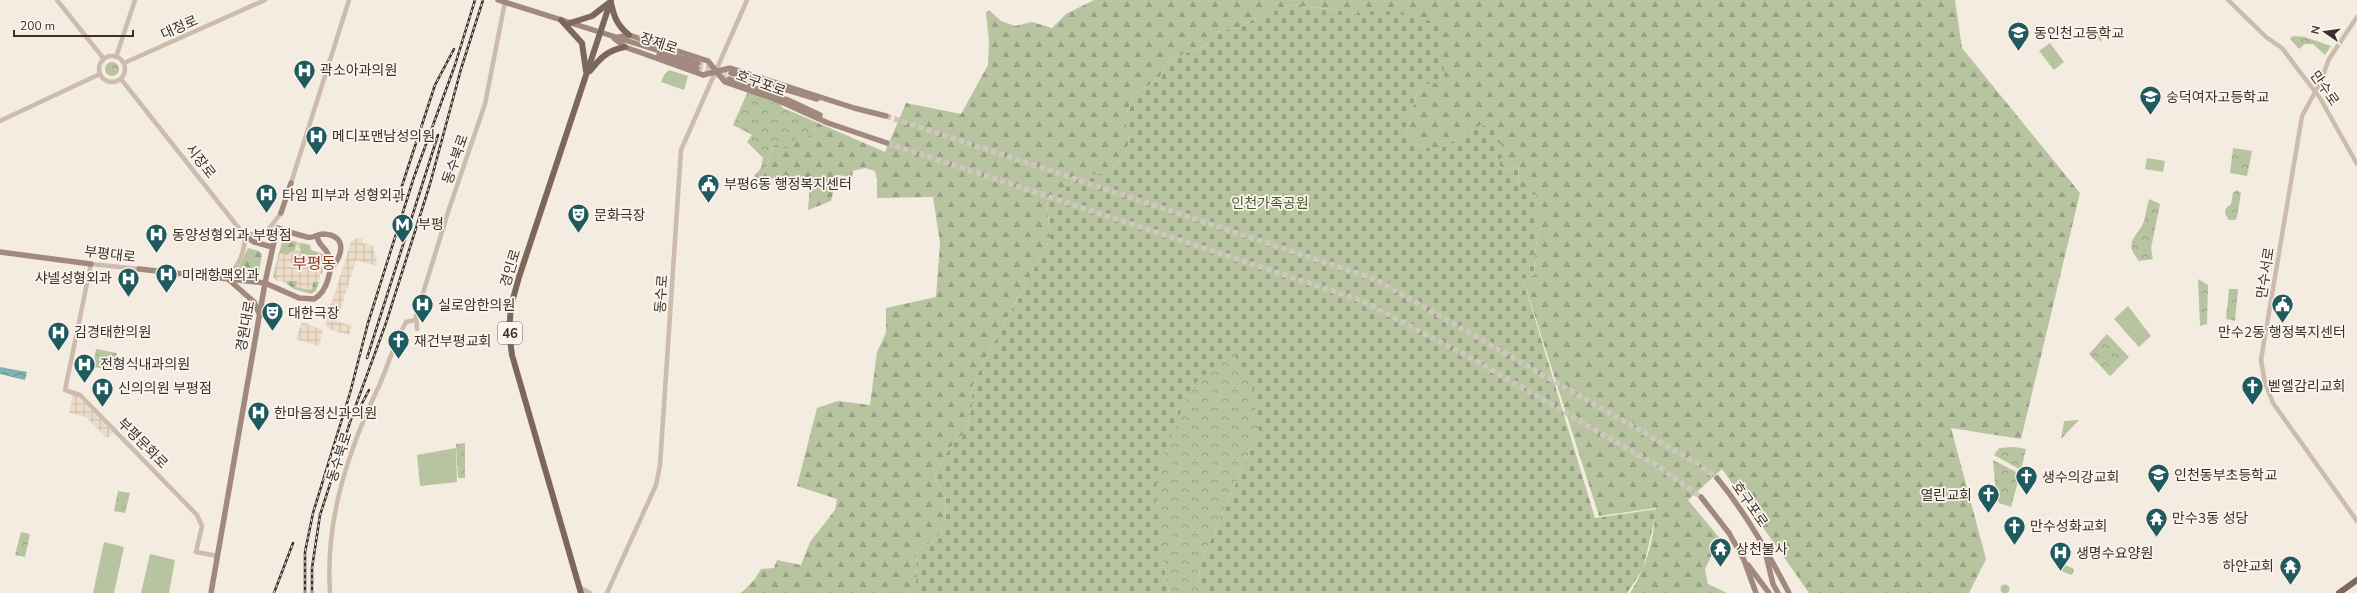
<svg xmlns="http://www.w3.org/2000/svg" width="2357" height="593" font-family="'Nunito Sans','Noto Sans KR',sans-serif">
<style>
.forest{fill:url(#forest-firs)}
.cemetery{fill:url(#cemetery-stones)}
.park{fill:url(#park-crowns)}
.pitch{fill:#b8c4a0}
.plaza{fill:url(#plaza-grid)}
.water{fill:url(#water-waves)}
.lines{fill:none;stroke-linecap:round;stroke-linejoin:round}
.secondary-tunnel{stroke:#cfc6bd;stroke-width:5.5;stroke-dasharray:5.5 3;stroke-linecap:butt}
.tertiary{stroke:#cdbbac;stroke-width:4.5}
.secondary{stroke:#a18a7d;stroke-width:5.5}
.primary{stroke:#7d675c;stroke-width:6}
.rail-casing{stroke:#3b302b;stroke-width:2.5}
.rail{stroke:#fbf5ee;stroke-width:1;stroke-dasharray:3;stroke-linecap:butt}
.labels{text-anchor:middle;stroke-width:3.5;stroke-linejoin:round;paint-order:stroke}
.shield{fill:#fbf5ee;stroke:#756b66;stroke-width:1}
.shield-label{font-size:13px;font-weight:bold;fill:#3b302b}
.street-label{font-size:14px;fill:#3b302b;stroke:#fbf5ee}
.poi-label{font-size:14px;fill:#3b302b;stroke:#fbf5ee;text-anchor:start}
.park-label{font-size:14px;fill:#4a5a2e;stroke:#fbf5ee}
.quarter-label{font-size:16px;fill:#8c3b22;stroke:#fbf5ee}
</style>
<defs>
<pattern id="forest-firs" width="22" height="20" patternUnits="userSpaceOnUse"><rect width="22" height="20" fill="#b8c4a0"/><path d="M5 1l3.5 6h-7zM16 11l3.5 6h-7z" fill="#97a083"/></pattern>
<pattern id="cemetery-stones" width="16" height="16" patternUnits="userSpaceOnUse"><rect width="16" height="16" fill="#b8c4a0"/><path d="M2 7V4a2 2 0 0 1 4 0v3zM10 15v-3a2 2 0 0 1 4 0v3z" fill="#97a083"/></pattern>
<pattern id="park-crowns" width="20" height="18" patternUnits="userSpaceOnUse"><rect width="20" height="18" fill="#b8c4a0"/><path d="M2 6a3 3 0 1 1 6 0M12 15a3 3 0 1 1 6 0" fill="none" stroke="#97a083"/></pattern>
<pattern id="plaza-grid" width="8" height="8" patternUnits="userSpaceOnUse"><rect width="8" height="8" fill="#ecdcc8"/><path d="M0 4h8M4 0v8" fill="none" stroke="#cbbdac"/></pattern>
<pattern id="water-waves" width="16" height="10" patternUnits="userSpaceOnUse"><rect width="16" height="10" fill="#7fb0b2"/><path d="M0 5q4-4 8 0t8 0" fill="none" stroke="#699091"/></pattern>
</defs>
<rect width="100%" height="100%" fill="#f4ebe1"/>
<!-- forest -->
<g class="forest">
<path d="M1094,0H1955L1962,48L2080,193L2021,439L1951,428L1986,559L1969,593H1809L1722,469L1688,500L1727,547L1714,550L1705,569L1708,584L1727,593H1630C1648,564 1653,541 1656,508L1599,516L1523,279L1535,275L1534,259L1539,225L1519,191L1518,164L1508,171L1496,164L1481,125L1436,151L1410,141L1406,132L1419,85L1379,9L1360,16L1346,11L1292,5L1265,14L1239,27L1217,32L1207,45L1169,60L1158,80L1133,94L1125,120L1130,139L1126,151L1113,168L1100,174H1085L1047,200L1050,239L980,369L971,390L973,402L967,429L949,449L934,476L945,496L946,519L938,537L916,552L917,579L910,593H741L754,580L761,569L774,568L777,560L801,565L810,542L835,510L837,499L797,486L817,408L838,401L870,405L877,352L886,333V308L936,297L940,243L933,197L877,198V179L875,171L865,168L853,171L852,177L837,175L831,201L808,210L810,185L763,177L774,145L781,107L885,152L906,103L961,114L988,65L989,41L986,12L989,10L1001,21L1015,26L1032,22L1052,28L1066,14Z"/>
<polygon points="283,238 297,242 295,250 287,255 280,253 275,276 279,282 273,277"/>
<polygon points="303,243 310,245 311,250 326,255 322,274 319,273 319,259 301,253 299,245"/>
<polygon points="248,248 259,251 262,254 259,271 255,275 238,273 237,270"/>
<polygon points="286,281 298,281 312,289 313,282 319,282 316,291 311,294 294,289 286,283"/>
</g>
<!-- cemetery -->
<polygon class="cemetery" points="1292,5 1346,11 1360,16 1378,9 1439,23 1445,82 1419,85 1406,132 1410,141 1436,151 1481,125 1494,129 1505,153 1496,164 1508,171 1518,164 1519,191 1536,195 1539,225 1534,259 1535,275 1523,279 1595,518 1657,509 1643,569 1627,593 1206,593 1199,580 1198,569 1259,430 1161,550 1169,593 910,593 917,579 916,552 938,537 946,519 945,496 934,476 949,449 967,429 973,402 971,390 980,369 1050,239 1047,200 1085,174 1100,174 1113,168 1126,151 1130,139 1125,120 1133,94 1158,80 1169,60 1207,45 1217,32 1239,27 1265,14"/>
<!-- park -->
<g class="park">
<polygon points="2087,25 2104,30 2101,42"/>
<polygon points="2293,36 2305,37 2331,46 2325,55 2313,44 2305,44 2299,49 2290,39"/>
<circle cx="112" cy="69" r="7"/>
<polygon points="748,91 782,104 781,107 812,131 808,138 797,134 789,149 774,145 763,177 757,179 754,176 761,168 763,158 747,142 752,135 733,125"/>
<polygon points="2233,148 2252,151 2247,176 2230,173"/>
<polygon points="2237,190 2241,193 2237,217 2235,220 2229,220 2225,214 2226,208 2231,204 2233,193"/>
<path d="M2149,199L2160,204L2151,248L2153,259L2139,261C2122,241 2138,237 2144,221C2146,214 2147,206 2149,199Z"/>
<polygon points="2198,279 2208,285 2207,324 2200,326"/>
<polygon points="2229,289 2238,289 2235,321 2226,319"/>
<polygon points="2107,334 2129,357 2110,376 2089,354"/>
<polygon points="96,349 117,353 114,370 93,367"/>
<polygon points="1231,351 1251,378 1259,430 1198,569 1199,580 1206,593 1169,593 1161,550 1155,495 1160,463 1191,387"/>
<polygon points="2079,420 2061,439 2064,421"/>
<polygon points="465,443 465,478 458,478 456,444"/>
<polygon points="2014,447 2026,449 2021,470 1994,455 1999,448"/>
<polygon points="1993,460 2020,474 2011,507 1999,503 1996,497"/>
<polygon points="118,491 130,493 125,513 114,511"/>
<polygon points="21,532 30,534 25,557 15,555"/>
<polygon points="2063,564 2074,569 2072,575 2061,571"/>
<circle cx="2005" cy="589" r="4.5"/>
</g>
<!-- pitch -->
<g class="pitch">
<polygon points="2050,43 2064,62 2054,70 2039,51"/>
<polygon points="669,70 688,76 684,90 661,82 664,75"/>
<polygon points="2147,158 2165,161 2163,172 2145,169"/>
<polygon points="2128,306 2151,336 2139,347 2114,319"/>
<polygon points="456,448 457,482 420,486 417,455"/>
<polygon points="104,542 124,547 114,593 93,593"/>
<polygon points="150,554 175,560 169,593 141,593"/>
</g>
<!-- plaza -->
<g class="plaza">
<polygon points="357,238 363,239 362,243 373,246 377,262 376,266 356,260 337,321 352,326 349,335 328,329 323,313 325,305 331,305 351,242"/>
<polygon points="297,242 302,243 298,249 301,253 319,259 322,264 319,282 313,282 312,289 309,290 296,287 297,281 287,281 286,283 280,281 275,276 280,253 287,255 295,251"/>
<polygon points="302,322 323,330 319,346 296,339"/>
<polygon points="73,395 77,396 113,432 107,438 86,417 69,413"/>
</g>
<!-- water -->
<polygon class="water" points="0,367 27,372 25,380 0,374"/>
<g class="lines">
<!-- secondary-tunnel -->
<g class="secondary-tunnel">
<polyline points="698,63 731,73"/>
<polyline points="697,68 729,79"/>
<polyline points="886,116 1375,279 1697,463 1717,478"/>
<polyline points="887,143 1363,301 1478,362 1656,465 1701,497"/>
</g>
<!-- tertiary -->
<g class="tertiary">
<polyline points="57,0 104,59"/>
<polyline points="2228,0 2266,37 2282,48 2300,72 2320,98 2357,164"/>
<polyline points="2357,17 2329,59 2320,83 2302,116 2261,360 2265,383 2273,403 2357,521"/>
<circle cx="112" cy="69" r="13"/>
<polyline points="116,57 135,0"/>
<polyline points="124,63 265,0"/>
<polyline points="121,79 245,236"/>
<polyline points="0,121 100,74"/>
<polyline points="291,183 349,0"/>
<polyline points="245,236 268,230 281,213"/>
<polyline points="139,269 91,264 65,390 80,395 197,515 202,526 196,552 218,556"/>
<path d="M224,278C238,269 245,252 245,236"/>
<polyline points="417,329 416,316 449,209 485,104 505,2"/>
<polyline points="579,587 590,593"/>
<path d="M330,593C325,520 348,451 379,386C387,368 392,350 401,332L406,322L415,320"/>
<polyline points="607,593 656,485 660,465 681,150 747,0"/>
</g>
<!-- secondary -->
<g class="secondary">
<polyline points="498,0 698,63"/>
<polyline points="614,38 629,35 708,61 725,82 775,99 828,123 887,143"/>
<polyline points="614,38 625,47 703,75 730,68 854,108 886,116"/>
<polyline points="659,55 697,68"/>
<polyline points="731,73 817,99"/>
<polyline points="729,79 788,100 820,115"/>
<polyline points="281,213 291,183"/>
<polyline points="245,236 254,242 272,247"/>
<polyline points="0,252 91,264"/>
<path d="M139,269L265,283L299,298L314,299C327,292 334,268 328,254C325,247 318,245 317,236"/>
<polyline points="228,279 254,302 259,313"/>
<path d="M1717,478C1746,513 1768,553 1789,593"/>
<polyline points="1701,497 1729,533 1744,560 1756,593"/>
<polyline points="1765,551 1773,584 1778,593"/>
<polyline points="1748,565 1769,593"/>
<path d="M211,593L265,283L277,228C287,231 297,235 307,237C313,239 317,234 323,234C348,235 343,256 330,269"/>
</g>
<!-- primary -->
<g class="primary">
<path d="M611,3C614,17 617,25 629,35"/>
<polyline points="561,20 582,43 586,71"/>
<polyline points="570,23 592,16 609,3"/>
<path d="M590,71C600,58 608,50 625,47"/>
<polyline points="581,593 512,355 509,332 511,306 519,277 611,0"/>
<polyline points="2339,593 2357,580"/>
</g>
<defs>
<g id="rail">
<polyline points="397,201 435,85 454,49"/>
<polyline points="367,358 438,135"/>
<polyline points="358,411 369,390"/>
<polyline points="274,593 293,543"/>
<polyline points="305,593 305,552 313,513 350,393 368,323 414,177 455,65 475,0"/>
<polyline points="312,593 312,568 320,515 353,413 386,323 430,184 461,69 483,0"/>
</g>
</defs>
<!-- rail casing -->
<use href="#rail" class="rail-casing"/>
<!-- rail -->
<use href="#rail" class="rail"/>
</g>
<!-- icons -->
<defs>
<symbol id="school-pin" viewBox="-11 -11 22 30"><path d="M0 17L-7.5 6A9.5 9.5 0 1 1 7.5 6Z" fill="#1f5a5e" stroke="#fbf5ee"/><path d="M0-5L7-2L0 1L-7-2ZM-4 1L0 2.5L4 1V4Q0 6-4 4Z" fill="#fff"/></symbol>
<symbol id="hospital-pin" viewBox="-11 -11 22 30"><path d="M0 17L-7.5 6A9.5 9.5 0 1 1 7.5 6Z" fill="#1f5a5e" stroke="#fbf5ee"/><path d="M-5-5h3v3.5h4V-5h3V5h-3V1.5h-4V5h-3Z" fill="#fff"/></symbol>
<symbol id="civic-pin" viewBox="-11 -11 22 30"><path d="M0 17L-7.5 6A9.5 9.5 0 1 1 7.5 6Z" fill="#1f5a5e" stroke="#fbf5ee"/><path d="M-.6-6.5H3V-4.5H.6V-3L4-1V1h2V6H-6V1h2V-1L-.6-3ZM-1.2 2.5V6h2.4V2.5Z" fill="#fff"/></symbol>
<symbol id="theatre-pin" viewBox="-11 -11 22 30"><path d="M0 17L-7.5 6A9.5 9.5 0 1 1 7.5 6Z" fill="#1f5a5e" stroke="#fbf5ee"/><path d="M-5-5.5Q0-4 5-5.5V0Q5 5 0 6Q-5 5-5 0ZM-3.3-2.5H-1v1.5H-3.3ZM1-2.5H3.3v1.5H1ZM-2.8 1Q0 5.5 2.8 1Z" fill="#fff"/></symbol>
<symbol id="metro-pin" viewBox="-11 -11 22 30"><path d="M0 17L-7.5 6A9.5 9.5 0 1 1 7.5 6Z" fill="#1f5a5e" stroke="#fbf5ee"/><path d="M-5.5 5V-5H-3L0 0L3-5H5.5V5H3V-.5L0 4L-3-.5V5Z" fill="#fff"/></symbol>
<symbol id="church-pin" viewBox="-11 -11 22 30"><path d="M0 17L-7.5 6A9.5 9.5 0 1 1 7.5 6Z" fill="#1f5a5e" stroke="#fbf5ee"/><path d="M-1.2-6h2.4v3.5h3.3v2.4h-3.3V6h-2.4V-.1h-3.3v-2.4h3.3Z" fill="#fff"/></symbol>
<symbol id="temple-pin" viewBox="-11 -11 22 30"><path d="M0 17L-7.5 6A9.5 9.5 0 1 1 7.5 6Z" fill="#1f5a5e" stroke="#fbf5ee"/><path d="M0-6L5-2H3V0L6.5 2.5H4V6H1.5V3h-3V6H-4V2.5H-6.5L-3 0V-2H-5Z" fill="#fff"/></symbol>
</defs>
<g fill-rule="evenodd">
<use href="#school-pin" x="2006" y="20" width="25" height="34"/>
<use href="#hospital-pin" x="292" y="58" width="25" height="34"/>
<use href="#school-pin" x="2138" y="84" width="25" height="34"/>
<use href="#hospital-pin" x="304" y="124" width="25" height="34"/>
<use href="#civic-pin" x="696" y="172" width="25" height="34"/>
<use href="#hospital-pin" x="254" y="182" width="25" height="34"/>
<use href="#theatre-pin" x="566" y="202" width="25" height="34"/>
<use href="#metro-pin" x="390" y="212" width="25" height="34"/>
<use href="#hospital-pin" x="144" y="222" width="25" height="34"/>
<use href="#hospital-pin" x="154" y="262" width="25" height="34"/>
<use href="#hospital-pin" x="116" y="266" width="25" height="34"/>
<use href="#civic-pin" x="2270" y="292" width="25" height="34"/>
<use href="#hospital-pin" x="410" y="292" width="25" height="34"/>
<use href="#theatre-pin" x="260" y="300" width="25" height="34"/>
<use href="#hospital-pin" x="46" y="320" width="25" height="34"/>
<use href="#church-pin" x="386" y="328" width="25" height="34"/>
<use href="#hospital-pin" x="72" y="352" width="25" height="34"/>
<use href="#church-pin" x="2240" y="374" width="25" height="34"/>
<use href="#hospital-pin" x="90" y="376" width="25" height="34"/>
<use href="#hospital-pin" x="246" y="400" width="25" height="34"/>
<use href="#school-pin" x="2146" y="462" width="25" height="34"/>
<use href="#church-pin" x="2014" y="464" width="25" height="34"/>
<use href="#church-pin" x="1976" y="482" width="25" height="34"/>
<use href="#temple-pin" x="2144" y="506" width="25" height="34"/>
<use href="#church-pin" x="2002" y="514" width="25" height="34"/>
<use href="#temple-pin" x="1708" y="536" width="25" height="34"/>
<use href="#hospital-pin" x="2048" y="540" width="25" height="34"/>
<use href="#temple-pin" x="2278" y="554" width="25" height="34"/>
</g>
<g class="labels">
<!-- shield labels -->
<rect class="shield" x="498" y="322" width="24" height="22" rx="3"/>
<g class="shield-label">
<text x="510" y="338">46</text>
</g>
<!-- street labels -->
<g class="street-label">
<text transform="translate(179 27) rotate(-24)" y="5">대정로</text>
<text transform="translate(659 43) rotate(18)" y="5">장제로</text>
<text transform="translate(761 83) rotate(20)" y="5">호구포로</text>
<text transform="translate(2325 88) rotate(55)" y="5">만수로</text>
<text transform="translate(455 159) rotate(-71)" y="5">동수북로</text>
<text transform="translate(201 161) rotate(52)" y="5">시장로</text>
<text transform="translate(110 254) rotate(7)" y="5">부평대로</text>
<text transform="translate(510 268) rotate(-73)" y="5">경인로</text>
<text transform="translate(2265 273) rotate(-81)" y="5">만수서로</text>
<text transform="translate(661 294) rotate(-86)" y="5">동수로</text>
<text transform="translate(245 326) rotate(-80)" y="5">경원대로</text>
<text transform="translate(143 443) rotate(45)" y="5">부평문화로</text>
<text transform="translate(339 457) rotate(-72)" y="5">동수북로</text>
<text transform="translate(1750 504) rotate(55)" y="5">호구포로</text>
</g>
<!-- poi labels -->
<g class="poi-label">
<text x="2034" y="38">동인천고등학교</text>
<text x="320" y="75">곽소아과의원</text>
<text x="2166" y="102">숭덕여자고등학교</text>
<text x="332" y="141">메디포맨남성의원</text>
<text x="724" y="189">부평6동 행정복지센터</text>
<text x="282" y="200">타임 피부과 성형외과</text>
<text x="594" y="220">문화극장</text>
<text x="418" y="229">부평</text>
<text x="172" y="240">동양성형외과 부평점</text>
<text x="182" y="280">미래항맥외과</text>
<text x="112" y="283" text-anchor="end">샤넬성형외과</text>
<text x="438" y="310">실로암한의원</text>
<text x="288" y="318">대한극장</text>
<text x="74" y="337">김경태한의원</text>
<text x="2282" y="337" text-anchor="middle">만수2동 행정복지센터</text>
<text x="414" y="346">재건부평교회</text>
<text x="100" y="369">전형식내과의원</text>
<text x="2268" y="391">벧엘감리교회</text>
<text x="118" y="393">신의의원 부평점</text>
<text x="274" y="418">한마음정신과의원</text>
<text x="2174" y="480">인천동부초등학교</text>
<text x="2042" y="482">생수의강교회</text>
<text x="1972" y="500" text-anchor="end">열린교회</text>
<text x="2172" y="523">만수3동 성당</text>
<text x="2030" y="531">만수성화교회</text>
<text x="1736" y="554">상천불사</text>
<text x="2076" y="558">생명수요양원</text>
<text x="2274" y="571" text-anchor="end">하얀교회</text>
</g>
<!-- park labels -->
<g class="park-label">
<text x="1270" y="208">인천가족공원</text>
</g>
<!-- quarter labels -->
<g class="quarter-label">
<text x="314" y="269">부평동</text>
</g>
</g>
<!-- north arrow -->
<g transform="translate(2325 32) rotate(283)" stroke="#fbf5ee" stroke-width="3" paint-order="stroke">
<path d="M0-3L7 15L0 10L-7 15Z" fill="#3b302b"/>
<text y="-6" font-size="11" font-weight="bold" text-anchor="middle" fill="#3b302b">N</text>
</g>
<!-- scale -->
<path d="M14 30v6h119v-6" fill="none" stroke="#3b302b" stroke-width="2"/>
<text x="20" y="30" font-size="12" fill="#3b302b" stroke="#fbf5ee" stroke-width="3" paint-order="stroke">200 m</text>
</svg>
